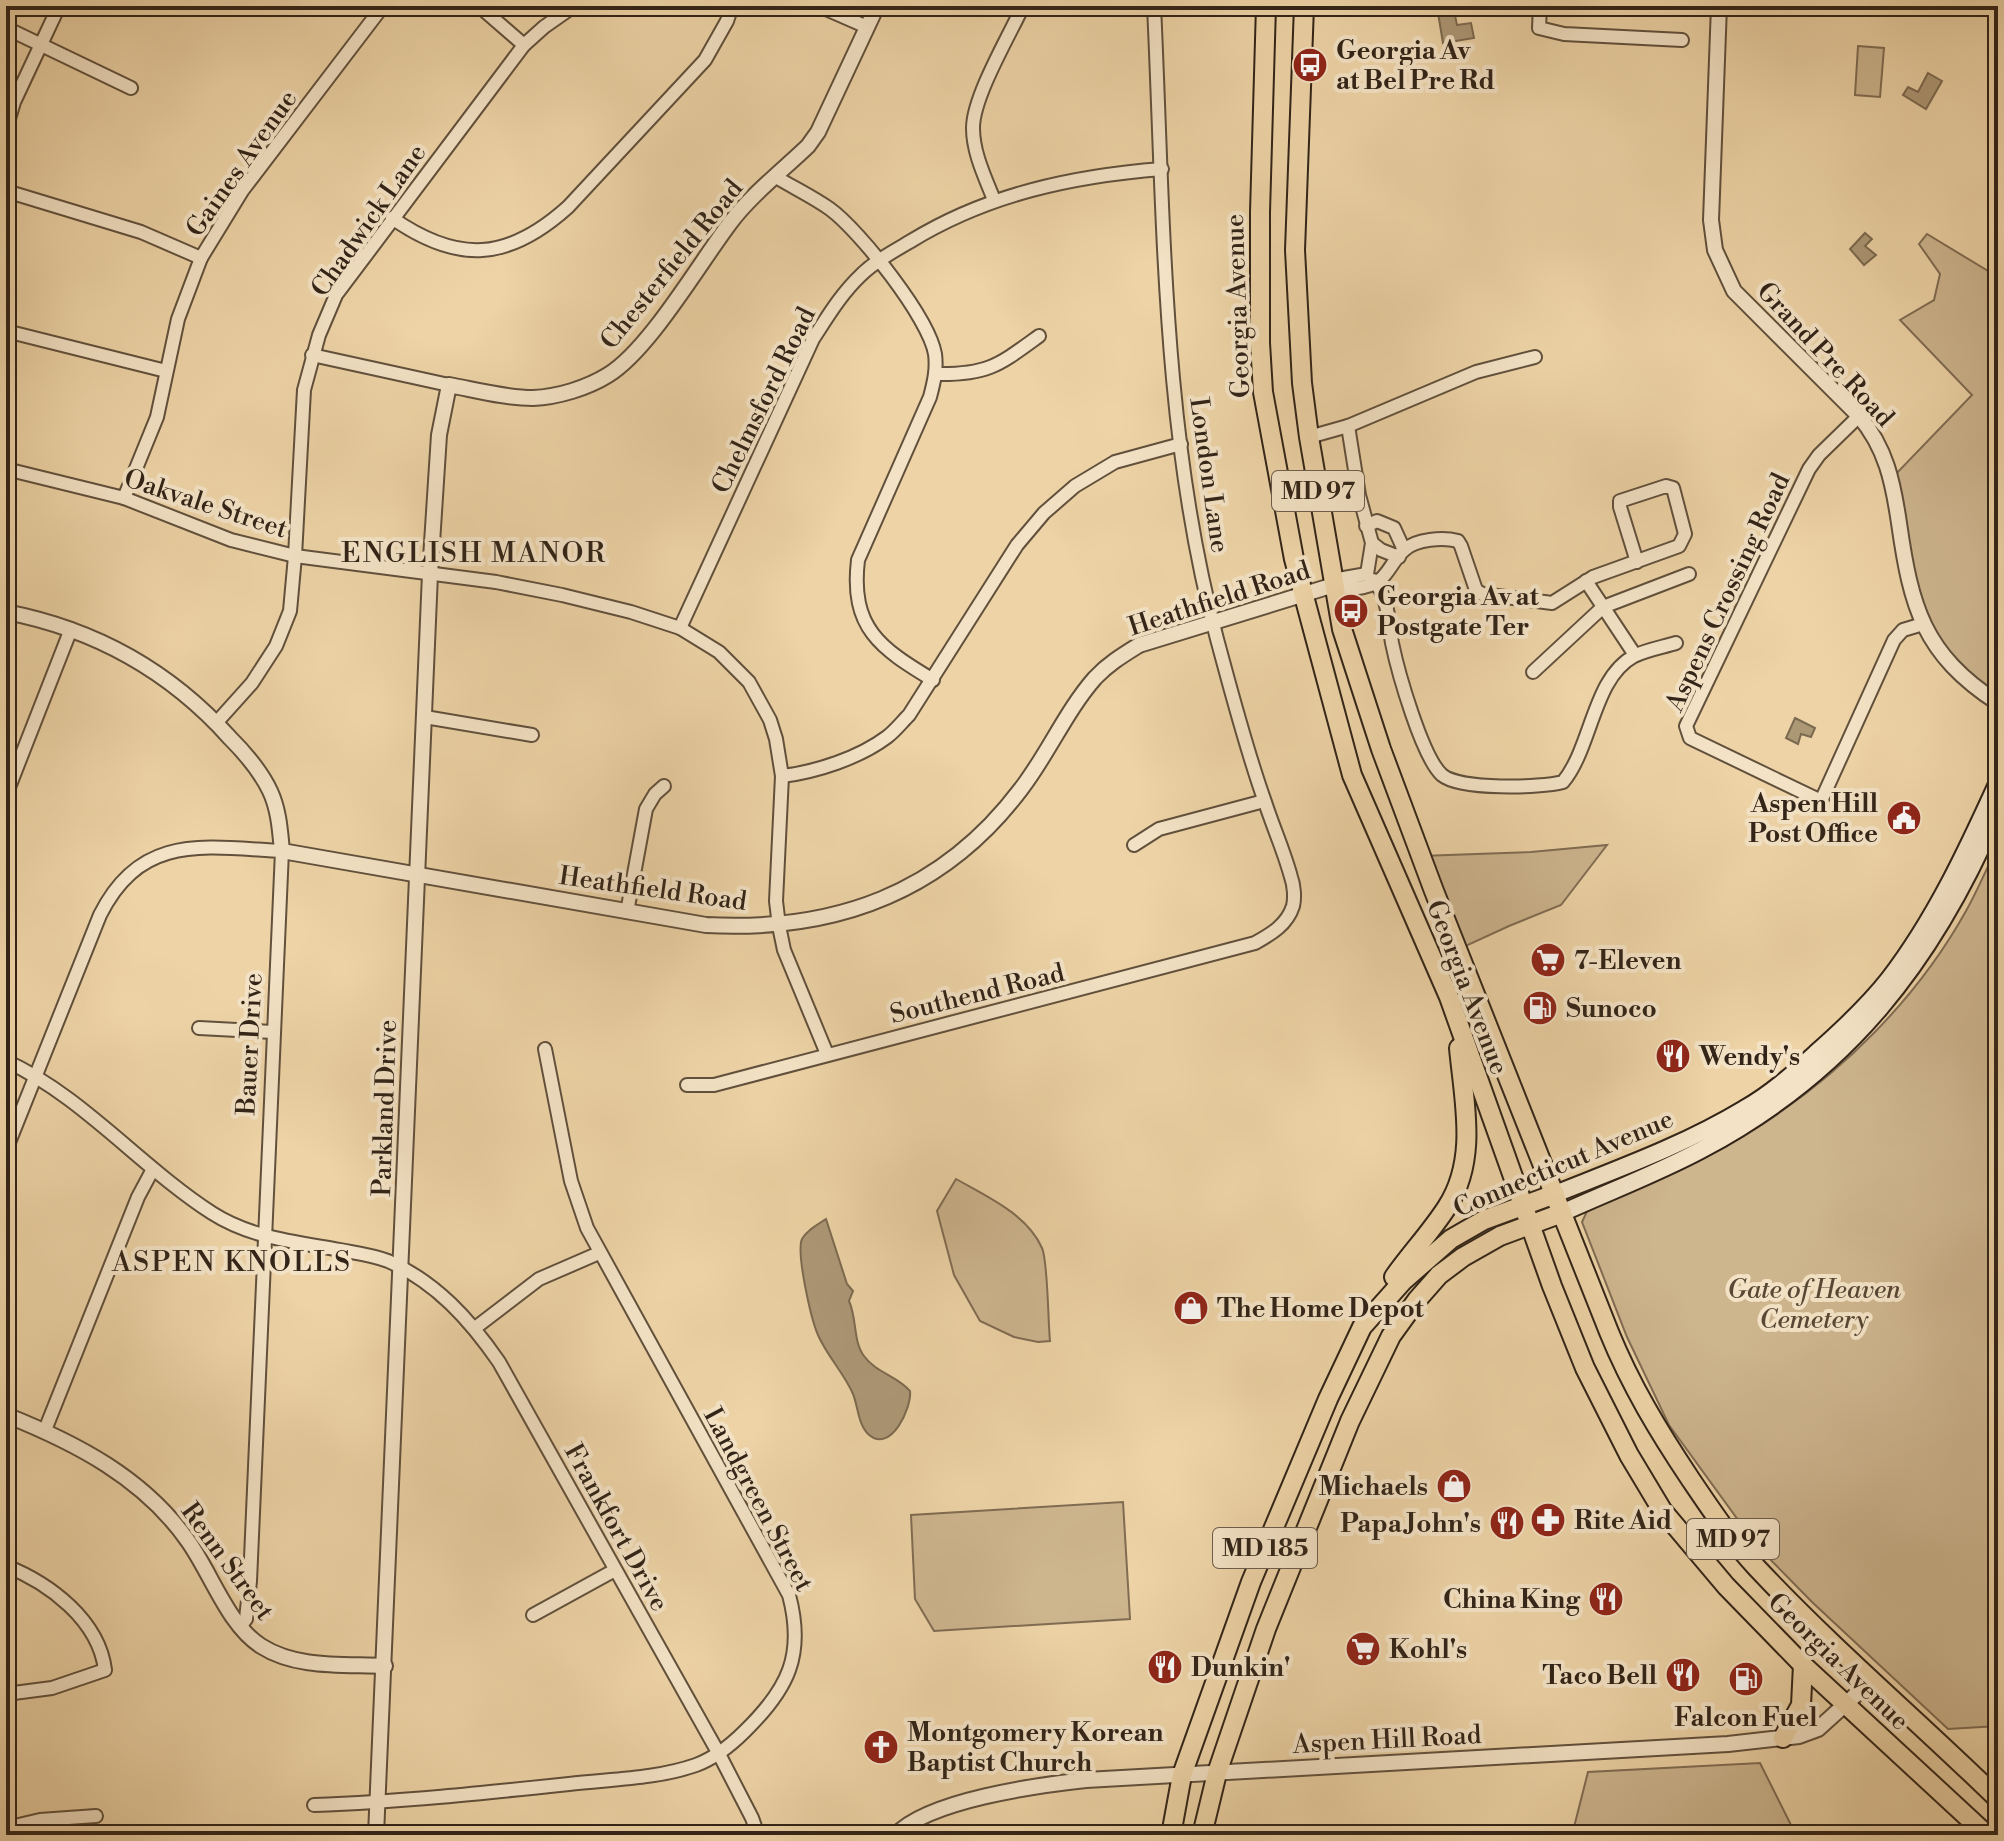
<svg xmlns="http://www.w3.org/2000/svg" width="2004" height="1841" font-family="'Libre Bodoni',serif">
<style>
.green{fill:#cdb58e;stroke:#806c53;stroke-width:2}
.water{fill:#ad9876;stroke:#7c6a50;stroke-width:2}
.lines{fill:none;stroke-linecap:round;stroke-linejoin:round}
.minor-casing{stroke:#61503c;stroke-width:16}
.tertiary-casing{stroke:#61503c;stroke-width:18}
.secondary-casing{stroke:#322418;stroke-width:20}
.primary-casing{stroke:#322418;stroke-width:22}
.minor{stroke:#f3e2c5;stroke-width:12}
.tertiary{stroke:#f3e2c5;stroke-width:14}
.secondary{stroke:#f3e2c5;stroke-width:16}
.primary{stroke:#edd3a6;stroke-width:18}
.labels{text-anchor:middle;stroke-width:8;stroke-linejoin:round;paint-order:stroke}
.shield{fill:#f3e2c5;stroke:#6c5d4c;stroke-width:2}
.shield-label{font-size:24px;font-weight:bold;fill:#322418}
.poi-label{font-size:26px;font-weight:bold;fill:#322418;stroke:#f3e2c5;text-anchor:start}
.street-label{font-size:26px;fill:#322418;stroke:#f3e2c5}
.park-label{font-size:26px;font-style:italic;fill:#594836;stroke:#f3e2c5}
.neighbourhood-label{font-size:28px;letter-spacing:2px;fill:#322418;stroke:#f3e2c5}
</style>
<rect width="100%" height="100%" fill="#edd3a6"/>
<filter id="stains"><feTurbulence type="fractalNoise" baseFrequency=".0025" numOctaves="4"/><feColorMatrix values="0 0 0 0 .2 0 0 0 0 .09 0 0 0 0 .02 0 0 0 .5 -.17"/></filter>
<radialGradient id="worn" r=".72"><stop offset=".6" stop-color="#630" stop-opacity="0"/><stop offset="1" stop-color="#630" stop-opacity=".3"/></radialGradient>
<!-- green -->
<g class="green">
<polygon points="1858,46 1884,48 1880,97 1855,95"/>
<polygon points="1927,234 1998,277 1998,703 1971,685 1923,624 1892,478 1972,395 1900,320 1934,300 1940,274 1919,244"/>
<polygon points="1607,845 1561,905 1509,926 1457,950 1421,856 1531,852"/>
<path d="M1998,846V1726L1948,1729L1812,1602L1757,1546L1669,1425L1627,1337L1582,1222L1588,1209C1644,1183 1705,1161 1758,1127C1842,1073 1917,999 1966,911C1978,890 1987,867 1998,846Z"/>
<path d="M956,1179C986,1196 1027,1214 1042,1248C1048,1261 1048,1323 1050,1341L1038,1342L1014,1337L980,1321L954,1275L937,1211Z"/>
<polygon points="1123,1502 1130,1619 934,1631 915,1599 911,1515"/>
<polygon points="1760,1763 1796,1835 1572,1835 1588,1772"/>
</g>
<!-- water -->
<g class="water">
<polygon points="1453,6 1457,25 1471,23 1474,38 1443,43 1437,7"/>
<polygon points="1928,73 1942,81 1926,109 1903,95 1908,87 1918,92"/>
<polygon points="1865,233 1872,239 1865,246 1876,255 1864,265 1850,249"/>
<polygon points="1795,718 1815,728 1811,737 1801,734 1798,744 1786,738"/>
<path d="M826,1219L847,1284L853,1291L849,1301C857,1318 853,1342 864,1356C876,1373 898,1376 910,1391C912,1407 891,1455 868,1434C858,1424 858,1406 853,1394C844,1373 827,1356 818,1335C811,1319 796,1253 802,1239C807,1230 817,1225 826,1219Z"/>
</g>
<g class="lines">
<defs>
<g id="minor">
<polyline points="479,6 524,45"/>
<polyline points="819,6 867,27"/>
<polyline points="1540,6 1539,28 1564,34 1682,40"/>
<polyline points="6,28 131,88"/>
<polyline points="6,129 14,102 59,6"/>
<path d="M776,177C794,188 813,197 830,209C860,231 929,318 935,354C937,369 934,382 930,397L858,560C850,628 880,648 933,680"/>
<polyline points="6,191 141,232 201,258"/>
<path d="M994,200C985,177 973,153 973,128C973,97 1009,36 1023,6"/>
<path d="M392,218C458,264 508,261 568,207L705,60L727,21L732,6"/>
<polyline points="6,331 166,371"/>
<polyline points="312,355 449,385"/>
<path d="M936,374C988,375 999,365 1039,336"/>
<polyline points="1859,416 1819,455 1809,469 1686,726 1690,738 1821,801 1894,640 1903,630 1923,624"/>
<polyline points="1348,426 1359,495 1372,543 1367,574"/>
<polyline points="1309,437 1348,426 1476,372 1535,357"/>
<polyline points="6,469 124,498 231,540 295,556 496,582 562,595 631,612 680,628 719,652 749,682 770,720 776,739 782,776 776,901 779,926 784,950 827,1054"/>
<polyline points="124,498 157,417 178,319 201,258 242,191 383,6"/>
<polyline points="1366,526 1377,521 1394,528 1404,550"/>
<polyline points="1372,543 1381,550 1399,557"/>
<path d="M1367,574L1344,578L1334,585C1346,590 1352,589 1364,587C1388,582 1388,565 1404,550C1416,539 1443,537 1458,541L1461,546L1476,590L1482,594L1552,603L1593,577L1679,546L1685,534L1673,488L1666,486L1620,501V507L1637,562"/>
<path d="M1373,580C1388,594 1389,624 1392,643C1398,672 1422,757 1442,775C1460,790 1540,788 1563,782C1592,747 1593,678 1634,656C1646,650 1663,647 1676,643"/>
<polyline points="1586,581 1635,655"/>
<path d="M680,628L813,339C828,316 841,294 861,275C875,261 894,251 911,241C988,194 1073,176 1162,169"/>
<polyline points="1533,672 1603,607 1689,574"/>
<polyline points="425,717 532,735"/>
<polyline points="217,722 252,683 276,646 290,611 295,556 304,390 319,335 336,295 524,45 544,27 574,6"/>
<path d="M782,776C816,772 859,758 887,737C895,731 902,722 909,715L1017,545L1044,513L1075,486L1115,462L1181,444"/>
<polyline points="6,795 71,629"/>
<polyline points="1134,845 1159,829 1264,801"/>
<polyline points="627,912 646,809 655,794 664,786"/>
<polyline points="199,1028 273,1032"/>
<path d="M6,1061C81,1095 142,1168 212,1213C251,1238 296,1242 340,1250C356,1253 373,1255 388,1261C436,1282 470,1320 499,1362L719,1754L752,1818L758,1835"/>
<path d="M687,1085H714L1255,943C1271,934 1287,925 1293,906C1295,898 1294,885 1291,877C1284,851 1273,827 1265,802C1246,749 1232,694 1217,639C1162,434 1164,217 1154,6"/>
<path d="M6,1150L100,915C141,833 204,847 282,851L250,1581L246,1619L240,1627"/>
<polyline points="475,1328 539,1279 599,1253"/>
<polyline points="45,1430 138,1197 153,1169"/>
<path d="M6,1566C49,1583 99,1620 105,1670L52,1688L6,1694"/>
<polyline points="533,1615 615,1570"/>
<path d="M314,1805C399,1802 484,1793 569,1784C611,1779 656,1779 696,1765C715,1758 731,1745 745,1731C788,1689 805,1655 789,1595L587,1228L571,1181L545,1049"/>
<polyline points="6,1828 40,1820 96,1816"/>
</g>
<g id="tertiary">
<path d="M1719,6L1711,220L1715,250L1734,291L1859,416C1886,448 1893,482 1899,523C1911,607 1923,654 1998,703"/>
<path d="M6,612C94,629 170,671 230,738C245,753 261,772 270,791C279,810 280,831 282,851L706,925C834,932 942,894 1021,789C1048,754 1066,711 1095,678C1108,664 1123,655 1139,645L1334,585"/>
<path d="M6,1415C76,1443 144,1478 188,1541C211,1573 228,1625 261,1646C297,1669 344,1664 385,1666"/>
<path d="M376,1835L430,574L439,435L449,385C476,390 505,398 533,398C558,397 587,388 608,375C649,350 699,264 730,223C750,196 783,170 808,146L818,132L877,6"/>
<path d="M896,1835C928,1800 1039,1785 1086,1780L1728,1744L1799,1736L1818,1729L1871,1681"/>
</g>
<g id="secondary">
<path d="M1555,1194C1620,1168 1684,1145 1744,1109C1771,1094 1794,1073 1816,1053C1842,1030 1868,1006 1889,979C1935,919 1967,850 1998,782"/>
<path d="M1562,1213C1608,1192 1656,1174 1701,1150C1847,1073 1934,961 1998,810"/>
</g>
<g id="primary">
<polyline points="1266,6 1260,212 1260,343 1263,392 1294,559 1352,775 1449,997 1552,1286 1585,1368 1629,1455 1662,1510 1726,1586 1803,1665 1987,1835"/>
<path d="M1304,6L1295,250L1302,383L1309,437L1342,629L1381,749L1434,891L1609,1332C1631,1386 1659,1432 1691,1480C1712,1511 1732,1541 1757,1568C1833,1649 1918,1721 1998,1799"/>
<path d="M1394,1277C1411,1253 1431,1232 1447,1207C1478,1159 1464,1102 1459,1048"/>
<polyline points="1783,1738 1801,1705 1803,1665"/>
<polyline points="1171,1835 1182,1775 1251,1582 1328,1399 1362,1327 1403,1281 1451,1239 1484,1220 1555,1194"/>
<polyline points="1202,1835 1217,1773 1266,1629 1350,1421 1391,1336 1417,1300 1439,1275 1463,1257 1500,1236 1562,1213"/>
</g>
</defs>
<!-- minor casing -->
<use href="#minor" class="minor-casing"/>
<!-- tertiary casing -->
<use href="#tertiary" class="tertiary-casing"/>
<!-- secondary casing -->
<use href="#secondary" class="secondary-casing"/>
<!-- primary casing -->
<use href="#primary" class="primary-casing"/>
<!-- minor -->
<use href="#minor" class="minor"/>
<!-- tertiary -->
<use href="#tertiary" class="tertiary"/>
<!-- secondary -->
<use href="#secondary" class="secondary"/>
<!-- primary -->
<use href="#primary" class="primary"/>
</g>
<!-- icons -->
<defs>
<symbol id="bus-disc" viewBox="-11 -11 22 22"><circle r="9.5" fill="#8f2418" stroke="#f3e2c5"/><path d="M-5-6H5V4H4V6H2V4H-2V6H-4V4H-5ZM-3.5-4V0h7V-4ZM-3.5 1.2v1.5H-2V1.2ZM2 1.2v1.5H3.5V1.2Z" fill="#fff"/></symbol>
<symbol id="civic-disc" viewBox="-11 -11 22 22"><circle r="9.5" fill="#8f2418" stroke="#f3e2c5"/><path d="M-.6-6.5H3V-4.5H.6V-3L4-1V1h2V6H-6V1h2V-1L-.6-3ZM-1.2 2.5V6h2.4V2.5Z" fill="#fff"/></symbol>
<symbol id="supermarket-disc" viewBox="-11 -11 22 22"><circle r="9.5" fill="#8f2418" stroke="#f3e2c5"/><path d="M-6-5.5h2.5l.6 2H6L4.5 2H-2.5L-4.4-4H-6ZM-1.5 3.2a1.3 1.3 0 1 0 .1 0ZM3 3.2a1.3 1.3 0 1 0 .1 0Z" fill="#fff"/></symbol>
<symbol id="fuel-disc" viewBox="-11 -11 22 22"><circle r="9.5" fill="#8f2418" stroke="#f3e2c5"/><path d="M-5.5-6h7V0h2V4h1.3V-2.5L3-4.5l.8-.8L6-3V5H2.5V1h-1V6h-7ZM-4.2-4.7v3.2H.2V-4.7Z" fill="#fff"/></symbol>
<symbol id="restaurant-disc" viewBox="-11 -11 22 22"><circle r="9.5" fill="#8f2418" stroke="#f3e2c5"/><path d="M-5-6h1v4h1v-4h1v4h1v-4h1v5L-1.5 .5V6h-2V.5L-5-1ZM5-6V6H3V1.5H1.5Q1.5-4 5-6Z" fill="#fff"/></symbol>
<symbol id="shop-disc" viewBox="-11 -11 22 22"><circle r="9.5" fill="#8f2418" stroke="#f3e2c5"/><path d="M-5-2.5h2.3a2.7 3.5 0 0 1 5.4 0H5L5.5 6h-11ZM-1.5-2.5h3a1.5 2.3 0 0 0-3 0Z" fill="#fff"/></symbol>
<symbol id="pharmacy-disc" viewBox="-11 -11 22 22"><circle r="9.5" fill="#8f2418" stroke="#f3e2c5"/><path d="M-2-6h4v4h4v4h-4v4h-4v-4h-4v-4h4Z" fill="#fff"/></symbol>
<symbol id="church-disc" viewBox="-11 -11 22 22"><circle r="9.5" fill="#8f2418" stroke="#f3e2c5"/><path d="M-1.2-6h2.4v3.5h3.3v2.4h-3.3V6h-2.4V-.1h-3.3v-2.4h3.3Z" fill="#fff"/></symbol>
</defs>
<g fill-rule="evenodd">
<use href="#bus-disc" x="1290" y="45" width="40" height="40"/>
<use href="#bus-disc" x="1331" y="591" width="40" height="40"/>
<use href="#civic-disc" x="1884" y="798" width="40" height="40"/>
<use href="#supermarket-disc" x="1528" y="940" width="40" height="40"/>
<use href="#fuel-disc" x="1520" y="988" width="40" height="40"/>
<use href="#restaurant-disc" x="1653" y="1036" width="40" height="40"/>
<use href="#shop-disc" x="1171" y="1288" width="40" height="40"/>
<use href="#shop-disc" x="1434" y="1466" width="40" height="40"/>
<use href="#pharmacy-disc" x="1528" y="1500" width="40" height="40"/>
<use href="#restaurant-disc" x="1487" y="1503" width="40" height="40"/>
<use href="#restaurant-disc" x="1586" y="1579" width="40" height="40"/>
<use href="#supermarket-disc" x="1343" y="1629" width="40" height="40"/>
<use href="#restaurant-disc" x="1145" y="1647" width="40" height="40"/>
<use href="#restaurant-disc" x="1663" y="1655" width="40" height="40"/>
<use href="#fuel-disc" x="1726" y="1659" width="40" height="40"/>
<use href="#church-disc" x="861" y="1727" width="40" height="40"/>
</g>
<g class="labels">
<!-- shield labels -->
<g class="shield">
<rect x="1272" y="471" width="92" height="40" rx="6"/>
<rect x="1687" y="1519" width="92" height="40" rx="6"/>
<rect x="1213" y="1528" width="104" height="40" rx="6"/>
</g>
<g class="shield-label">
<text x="1318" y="499">MD 97</text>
<text x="1733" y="1547">MD 97</text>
<text x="1265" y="1556">MD 185</text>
</g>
<!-- poi labels -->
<g class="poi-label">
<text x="1336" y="59">Georgia Av<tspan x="1336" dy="30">at Bel Pre Rd</tspan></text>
<text x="1377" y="605">Georgia Av at<tspan x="1377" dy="30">Postgate Ter</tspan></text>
<text x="1878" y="812" text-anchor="end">Aspen Hill<tspan x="1878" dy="30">Post Office</tspan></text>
<text x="1574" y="969">7-Eleven</text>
<text x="1566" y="1017">Sunoco</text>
<text x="1699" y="1065">Wendy's</text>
<text x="1217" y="1317">The Home Depot</text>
<text x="1428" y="1495" text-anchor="end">Michaels</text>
<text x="1574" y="1529">Rite Aid</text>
<text x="1481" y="1532" text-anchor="end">Papa John's</text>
<text x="1580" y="1608" text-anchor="end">China King</text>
<text x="1389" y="1658">Kohl's</text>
<text x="1191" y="1676">Dunkin'</text>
<text x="1657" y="1684" text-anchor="end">Taco Bell</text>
<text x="1746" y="1726" text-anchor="middle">Falcon Fuel</text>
<text x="907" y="1741">Montgomery Korean<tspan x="907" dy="30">Baptist Church</tspan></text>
</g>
<!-- street labels -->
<g class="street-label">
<text transform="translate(241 163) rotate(-55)" y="9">Gaines Avenue</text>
<text transform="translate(368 220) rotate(-55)" y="9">Chadwick Lane</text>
<text transform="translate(671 264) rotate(-51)" y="9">Chesterfield Road</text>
<text transform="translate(1237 306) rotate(-92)" y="9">Georgia Avenue</text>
<text transform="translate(1826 354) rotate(47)" y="9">Grand Pre Road</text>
<text transform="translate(763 400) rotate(-64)" y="9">Chelmsford Road</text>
<text transform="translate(1210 475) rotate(82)" y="9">London Lane</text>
<text transform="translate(206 503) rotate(18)" y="9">Oakvale Street</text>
<text transform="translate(1727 592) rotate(-65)" y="9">Aspens Crossing Road</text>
<text transform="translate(1219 598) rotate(-18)" y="9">Heathfield Road</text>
<text transform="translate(653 888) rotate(8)" y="9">Heathfield Road</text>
<text transform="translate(1468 987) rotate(69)" y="9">Georgia Avenue</text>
<text transform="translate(977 993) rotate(-14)" y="9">Southend Road</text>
<text transform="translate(249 1044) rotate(-87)" y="9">Bauer Drive</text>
<text transform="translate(384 1108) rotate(-88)" y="9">Parkland Drive</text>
<text transform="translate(1563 1163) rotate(-23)" y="9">Connecticut Avenue</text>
<text transform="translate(759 1499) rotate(62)" y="9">Landgreen Street</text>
<text transform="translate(617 1527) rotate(61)" y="9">Frankfort Drive</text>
<text transform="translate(228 1561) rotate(54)" y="9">Renn Street</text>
<text transform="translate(1839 1661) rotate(44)" y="9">Georgia Avenue</text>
<text transform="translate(1387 1739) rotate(-3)" y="9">Aspen Hill Road</text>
</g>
<!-- park labels -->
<g class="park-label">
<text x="1814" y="1298">Gate of Heaven<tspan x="1814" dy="30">Cemetery</tspan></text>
</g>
<!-- neighbourhood labels -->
<g class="neighbourhood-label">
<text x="474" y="562">ENGLISH MANOR</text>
<text x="232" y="1271">ASPEN KNOLLS</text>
</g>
</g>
<!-- margin -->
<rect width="2004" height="1841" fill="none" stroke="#edd3a6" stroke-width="32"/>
<rect x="8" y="8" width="1988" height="1825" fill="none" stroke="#322418" stroke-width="4"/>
<rect x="16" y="16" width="1972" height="1809" fill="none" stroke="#322418" stroke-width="2"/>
<rect width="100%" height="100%" filter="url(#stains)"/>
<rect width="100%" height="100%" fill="url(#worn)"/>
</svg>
